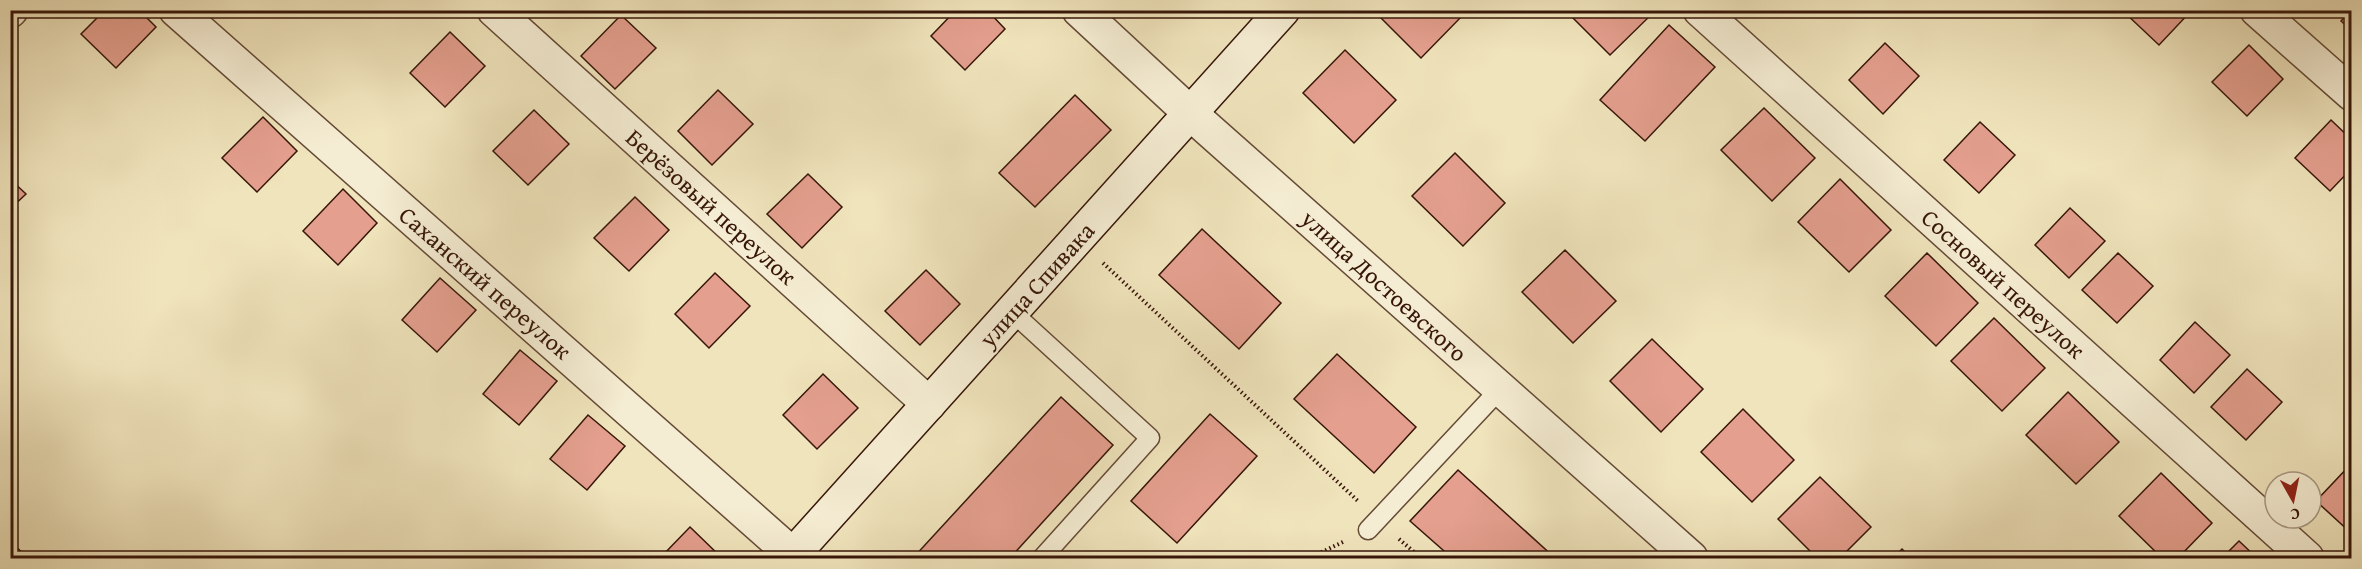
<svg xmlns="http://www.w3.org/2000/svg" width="2362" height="569" font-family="'Gentium Book Plus',serif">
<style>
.building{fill:#e49f8e;stroke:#371609;stroke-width:1.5}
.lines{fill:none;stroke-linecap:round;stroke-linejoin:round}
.lane-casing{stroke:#654a36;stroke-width:21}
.street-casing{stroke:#654a36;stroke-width:36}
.secondary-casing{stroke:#371609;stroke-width:36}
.path{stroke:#371609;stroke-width:4;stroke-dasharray:1.5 3;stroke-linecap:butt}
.lane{stroke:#f5edd3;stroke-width:18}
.street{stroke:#f5edd3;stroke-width:33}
.secondary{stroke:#f5edd3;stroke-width:33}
.labels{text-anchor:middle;stroke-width:4.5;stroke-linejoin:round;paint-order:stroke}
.street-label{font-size:24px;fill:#371609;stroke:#f5edd3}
</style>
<rect width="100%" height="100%" fill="#f0e4bc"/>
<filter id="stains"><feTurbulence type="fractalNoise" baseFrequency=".00333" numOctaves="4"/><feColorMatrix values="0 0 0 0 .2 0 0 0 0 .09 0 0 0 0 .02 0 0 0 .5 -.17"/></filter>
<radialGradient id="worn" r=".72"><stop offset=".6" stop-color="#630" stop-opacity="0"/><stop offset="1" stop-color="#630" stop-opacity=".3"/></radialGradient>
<!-- building -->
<g class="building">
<polygon points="105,10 139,10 156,27 116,68 81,34"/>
<polygon points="956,10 987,10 1005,29 965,70 931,36"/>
<polygon points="1373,10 1459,10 1463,15 1421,58"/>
<polygon points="1565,10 1651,10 1653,13 1610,55"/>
<polygon points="1776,10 1789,10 1783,17"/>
<polygon points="2126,10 2192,10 2159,45 2124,12"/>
<polygon points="2351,10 2352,10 2352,31 2341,21"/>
<polygon points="621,15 656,48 615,89 581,56"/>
<polygon points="1669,25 1715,67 1645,141 1600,100"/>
<polygon points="450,32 485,66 445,107 410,73"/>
<polygon points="1885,43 1919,76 1883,114 1849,80"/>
<polygon points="2249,45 2283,79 2247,116 2212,82"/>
<polygon points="1345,50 1396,100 1354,143 1303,93"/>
<polygon points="718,90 753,124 712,165 678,131"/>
<polygon points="1075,95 1111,130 1035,207 999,173"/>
<polygon points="1764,108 1815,158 1772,201 1721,150"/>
<polygon points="534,110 569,144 528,185 493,151"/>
<polygon points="263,117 297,151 257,192 222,158"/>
<polygon points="2331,120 2352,140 2352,168 2330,191 2295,158"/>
<polygon points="1980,122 2015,155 1979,193 1944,160"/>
<polygon points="1455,153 1505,203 1463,246 1412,196"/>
<polygon points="808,174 842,207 802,248 767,214"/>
<polygon points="10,179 26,194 10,209"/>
<polygon points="1840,179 1891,230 1849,272 1798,222"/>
<polygon points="343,189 377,223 338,265 303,231"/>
<polygon points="635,197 669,230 629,271 594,238"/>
<polygon points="2070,208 2105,241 2069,278 2035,245"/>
<polygon points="1202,229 1281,303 1239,349 1159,275"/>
<polygon points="1565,250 1616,301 1573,343 1522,292"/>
<polygon points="1927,253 1978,303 1936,346 1885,296"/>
<polygon points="2118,253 2153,286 2117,323 2082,290"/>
<polygon points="926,270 960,304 920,345 885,311"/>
<polygon points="715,273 750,306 709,348 675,314"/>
<polygon points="440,278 476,310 437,352 402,320"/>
<polygon points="1994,318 2045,368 2002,411 1951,361"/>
<polygon points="2195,322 2230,355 2194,393 2160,360"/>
<polygon points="1652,339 1703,389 1661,432 1610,381"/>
<polygon points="520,350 557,381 519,425 483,394"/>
<polygon points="1337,354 1416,427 1374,473 1294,399"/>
<polygon points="2247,369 2282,402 2246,440 2211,407"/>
<polygon points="823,374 858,408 817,449 783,415"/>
<polygon points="2068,392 2119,442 2076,484 2026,435"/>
<polygon points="1061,397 1113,445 1010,558 913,558"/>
<polygon points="1743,409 1794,460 1752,502 1701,452"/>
<polygon points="1210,414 1257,456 1177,543 1131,501"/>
<polygon points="588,415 625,446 587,490 550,459"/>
<polygon points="2352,463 2352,533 2351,533 2316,501"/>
<polygon points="1458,470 1555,558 1452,558 1410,521"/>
<polygon points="2161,473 2212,523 2178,558 2162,558 2119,516"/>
<polygon points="1820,477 1871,527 1840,558 1817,558 1778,519"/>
<polygon points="690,527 722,558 660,558"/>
<polygon points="10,541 28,558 10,558"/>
<polygon points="2239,541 2257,558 2222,558"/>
<polygon points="1902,549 1911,558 1893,558"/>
</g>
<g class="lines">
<defs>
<g id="lane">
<polyline points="1012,312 1150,438 1042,558"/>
<polyline points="1368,530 1500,389"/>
</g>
<g id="street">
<polyline points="176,10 793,555"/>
<polyline points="494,10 929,404"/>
<polyline points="1079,10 1191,114 1691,558"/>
<polyline points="1700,10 2307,558"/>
<polyline points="2257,10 2352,94"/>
<polyline points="10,11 11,10"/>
</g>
<polyline id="secondary" points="790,558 1283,10"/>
</defs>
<!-- lane casing -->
<use href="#lane" class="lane-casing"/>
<!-- street casing -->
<use href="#street" class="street-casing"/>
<!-- secondary casing -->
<use href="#secondary" class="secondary-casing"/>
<!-- path -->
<g class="path">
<polyline points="1103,263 1358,501"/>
<polyline points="1399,539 1421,558"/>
<polyline points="1309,558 1343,542"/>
</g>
<!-- lane -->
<use href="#lane" class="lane"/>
<!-- street -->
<use href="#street" class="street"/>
<!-- secondary -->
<use href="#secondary" class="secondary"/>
</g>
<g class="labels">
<!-- street labels -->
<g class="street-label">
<text transform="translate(711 207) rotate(42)" y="8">Берёзовый переулок</text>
<text transform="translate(485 283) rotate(41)" y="8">Саханский переулок</text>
<text transform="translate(2003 284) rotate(42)" y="8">Сосновый переулок</text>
<text transform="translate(1037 285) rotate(-48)" y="8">улица Спивака</text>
<text transform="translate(1384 286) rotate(42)" y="8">улица Достоевского</text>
</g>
</g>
<!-- margin -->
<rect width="2362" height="569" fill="none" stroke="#f0e4bc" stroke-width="36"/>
<rect x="12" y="12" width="2338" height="545" fill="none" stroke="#371609" stroke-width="3"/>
<rect x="18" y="18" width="2326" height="533" fill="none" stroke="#371609" stroke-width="1.5"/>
<!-- north arrow -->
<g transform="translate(2293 500) rotate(171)"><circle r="28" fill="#f5edd3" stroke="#a99782" stroke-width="1.5"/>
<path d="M0-4.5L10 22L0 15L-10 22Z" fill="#8f2418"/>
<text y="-9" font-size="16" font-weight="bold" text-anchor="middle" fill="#371609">С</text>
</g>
<rect width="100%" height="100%" filter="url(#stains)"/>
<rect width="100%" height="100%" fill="url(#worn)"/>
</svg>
